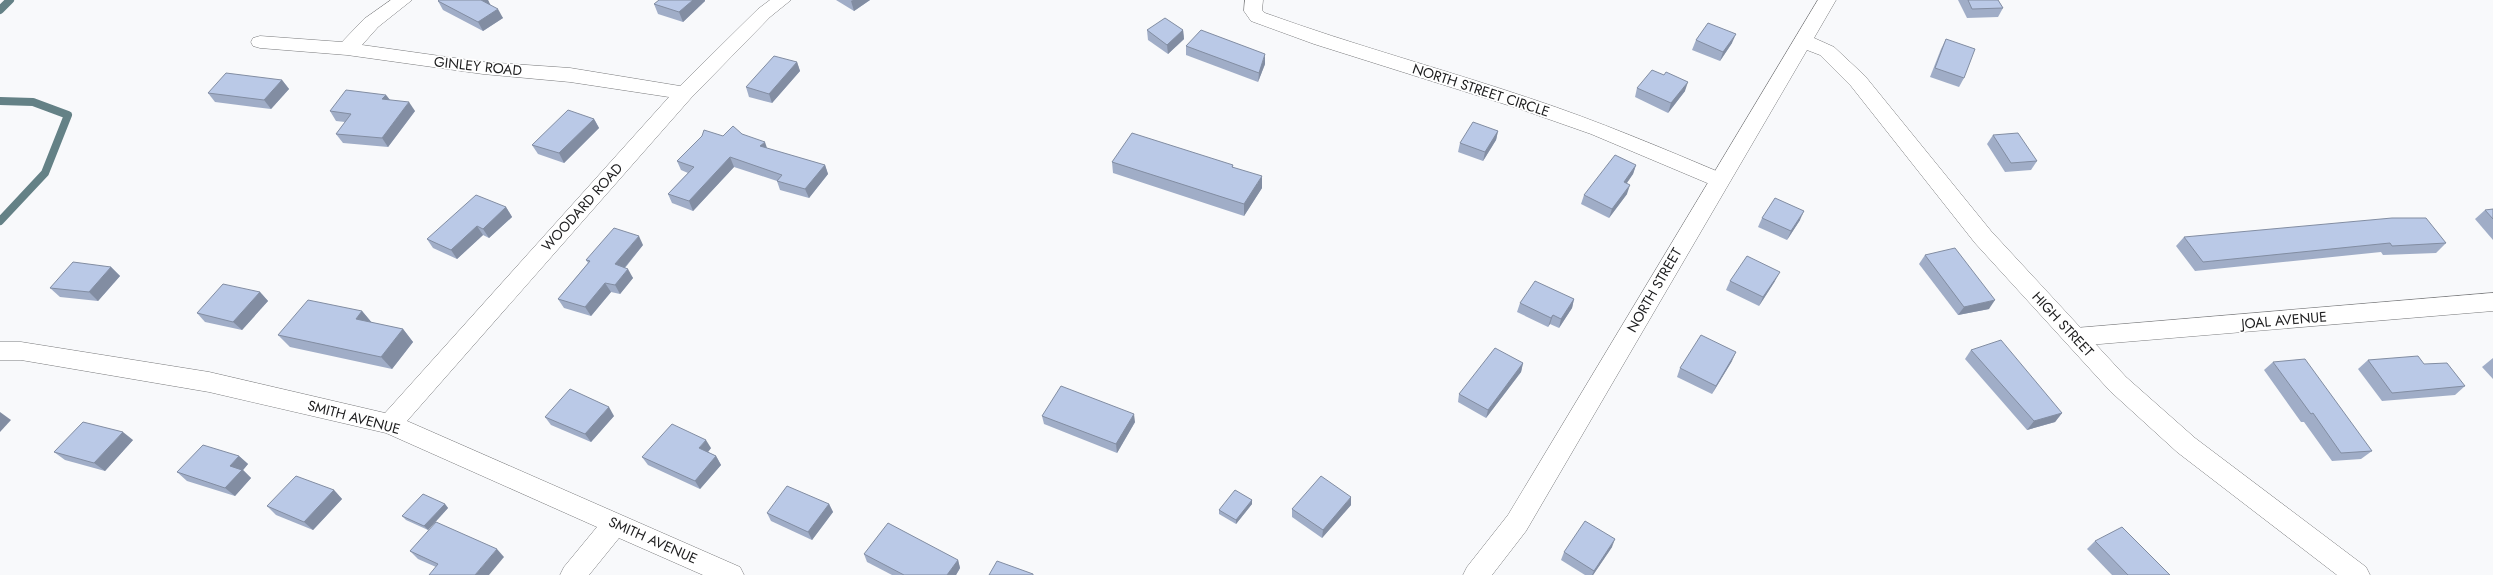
<svg xmlns="http://www.w3.org/2000/svg" width="2493" height="575" font-family="Jost,sans-serif">
<style>
.lines{fill:none;stroke-linecap:round;stroke-linejoin:round}
.stream{stroke:#648186;stroke-width:8}
.street-casing{stroke:#797a7c;stroke-width:1}
.secondary-casing{stroke:#797a7c;stroke-width:1}
.street{fill:#fff;fill-rule:evenodd}
.secondary{fill:#fff;fill-rule:evenodd}
.wall{fill:#a0adc7}
.shaded-wall{fill:#828da2}
.building{fill:#bac9e7;stroke:#828da2}
.labels{text-anchor:middle;stroke-width:3.5;stroke-linejoin:round;paint-order:stroke}
.street-label{font-size:14px;fill:#1d1d1e;stroke:#fff}
</style>
<rect width="100%" height="100%" fill="#f8f9fb"/>
<g class="lines">
<!-- stream -->
<g class="stream">
<polyline points="0,10 10,0"/>
<polyline points="0,101 33,102 68,115 45,173 0,221"/>
</g>
<defs>
<g id="street">
<polygon points="391,0 412,0 378,27 362,45 483,62 570,68 680,86 758,9 770,0 791,0 770,17 691,98 407,421 740,567 744,575 703,575 619,538 589,575 560,575 564,567 597,527 386,433 209,392 21,360 0,360 0,342 21,342 209,372 385,413 669,97 570,82 483,74 347,55 260,48 253,46 251,42 253,38 260,36 342,42 364,19"/>
<path d="M1245,0H1263L1262,10L1265,13C1353,45 1443,69 1532,99C1598,121 1662,148 1726,175L1729,180L1726,185L1719,187L1712,185L1591,134L1517,108L1314,44L1251,21L1244,11Z"/>
<polygon points="2493,293 2493,311 2076,346 2068,343 2065,337 2068,331 2076,328"/>
</g>
<polygon id="secondary" points="1818,0 1836,0 1814,38 1834,47 1865,76 1991,231 2126,377 2195,438 2366,567 2370,575 2337,575 2177,452 2110,391 1975,243 1851,86 1820,55 1807,50 1526,531 1492,575 1463,575 1467,567 1508,515"/>
</defs>
<!-- street casing -->
<use href="#street" class="street-casing"/>
<!-- secondary casing -->
<use href="#secondary" class="secondary-casing"/>
<!-- street -->
<use href="#street" class="street"/>
<!-- secondary -->
<use href="#secondary" class="secondary"/>
</g>
<!-- wall -->
<g class="wall">
<polygon points="488,0 490,5 503,18 483,31 443,10 438,1"/>
<polygon points="659,0 705,0 705,1 683,22 658,14 654,4"/>
<polygon points="836,0 870,0 854,11"/>
<polygon points="1958,0 1998,0 2003,8 1998,17 1967,18"/>
<polygon points="1147,30 1183,30 1184,39 1168,54 1148,40"/>
<polygon points="1946,39 1964,78 1959,87 1930,77 1941,49"/>
<polygon points="1696,40 1732,43 1720,61 1692,50"/>
<polygon points="1186,46 1265,64 1258,82 1186,55"/>
<polygon points="797,62 800,71 772,103 749,97 746,87"/>
<polygon points="282,80 289,89 271,109 215,102 208,93"/>
<polygon points="1637,88 1685,91 1668,113 1635,97"/>
<polygon points="386,95 390,100 415,111 388,147 343,143 336,134 345,122 336,121 330,111"/>
<polygon points="594,119 599,128 564,163 538,154 532,145"/>
<polygon points="1498,131 1496,140 1483,161 1458,152 1460,143"/>
<polygon points="742,134 767,149 825,165 828,174 809,198 780,190 777,181 734,167 693,211 672,203 668,194 688,173 681,170 677,161 723,136"/>
<polygon points="1993,135 2037,161 2031,170 2005,172 1987,144"/>
<polygon points="1112,162 1233,165 1233,167 1262,188 1244,216 1113,173"/>
<polygon points="1636,165 1633,174 1627,183 1627,194 1609,218 1581,204 1584,195"/>
<polygon points="506,207 512,217 489,238 483,235 457,259 433,248 427,239"/>
<polygon points="2493,209 2493,240 2475,219 2485,210"/>
<polygon points="1762,218 1800,220 1787,240 1758,227"/>
<polygon points="2184,237 2446,243 2436,253 2383,255 2381,252 2195,271 2176,246"/>
<polygon points="643,245 625,268 633,278 620,294 611,292 591,316 564,308 558,299 588,263 586,260"/>
<polygon points="1925,255 1989,309 1958,315 1919,264"/>
<polygon points="111,267 120,276 98,301 60,297 50,288"/>
<polygon points="1730,281 1775,281 1759,306 1726,290"/>
<polygon points="260,292 268,301 242,330 205,322 197,313"/>
<polygon points="1574,299 1572,308 1559,328 1550,324 1548,327 1517,312 1520,303"/>
<polygon points="362,311 372,323 403,329 413,342 392,369 290,347 278,335"/>
<polygon points="1971,350 2062,413 2055,422 2027,430 1965,359"/>
<polygon points="2493,358 2493,379 2482,367"/>
<polygon points="2368,360 2424,364 2465,386 2455,395 2382,401 2358,369"/>
<polygon points="1732,361 1712,394 1677,377 1680,368"/>
<polygon points="2273,362 2372,451 2361,459 2332,461 2304,422 2301,422 2264,370"/>
<polygon points="1523,363 1521,372 1486,418 1458,402 1459,394"/>
<polygon points="614,416 591,442 551,425 545,417"/>
<polygon points="1042,416 1135,422 1117,453 1044,424"/>
<polygon points="133,440 105,471 65,460 54,452"/>
<polygon points="711,448 708,452 716,456 721,465 700,489 648,465 642,457"/>
<polygon points="239,456 248,464 243,470 251,478 235,496 187,481 177,472"/>
<polygon points="334,490 342,499 313,530 276,515 267,506"/>
<polygon points="1252,500 1252,504 1236,524 1219,514 1219,510"/>
<polygon points="445,504 448,508 428,530 406,520 402,516"/>
<polygon points="829,504 833,512 812,540 771,521 767,513"/>
<polygon points="1351,505 1322,538 1292,517 1292,509"/>
<polygon points="2095,541 2170,575 2112,575 2087,549"/>
<polygon points="1612,547 1593,575 1585,575 1561,560 1564,552"/>
<polygon points="410,551 504,557 436,567 418,559"/>
<polygon points="864,554 958,560 960,568 956,575 892,575 867,562"/>
</g>
<!-- shaded-wall -->
<g class="shaded-wall">
<polygon points="481,0 488,0 491,6"/>
<polygon points="693,0 705,0 705,1 683,22 679,12"/>
<polygon points="853,0 870,0 854,11 851,1"/>
<polygon points="498,9 503,18 483,31 478,22"/>
<polygon points="1183,30 1184,39 1168,54 1167,45"/>
<polygon points="1736,34 1732,43 1720,61 1723,52"/>
<polygon points="1265,54 1265,64 1258,82 1259,73"/>
<polygon points="797,62 800,71 772,103 769,94"/>
<polygon points="282,80 289,89 271,109 264,100"/>
<polygon points="1688,82 1685,91 1668,113 1671,103"/>
<polygon points="386,95 393,104 382,99"/>
<polygon points="409,102 415,111 388,147 382,138"/>
<polygon points="594,119 599,128 564,163 559,153"/>
<polygon points="1498,131 1496,140 1483,161 1485,152"/>
<polygon points="765,142 768,151 760,146"/>
<polygon points="730,157 734,167 693,211 689,201"/>
<polygon points="825,165 828,174 809,198 805,189"/>
<polygon points="1636,165 1633,174 1621,191 1624,182"/>
<polygon points="1262,176 1262,188 1244,216 1244,204"/>
<polygon points="1630,185 1627,194 1609,218 1612,209"/>
<polygon points="506,207 512,217 489,238 483,229"/>
<polygon points="1804,211 1800,220 1787,240 1791,231"/>
<polygon points="477,226 483,235 457,259 451,250"/>
<polygon points="639,236 643,245 620,273 615,264"/>
<polygon points="111,267 120,276 98,301 89,292"/>
<polygon points="628,269 633,278 620,294 615,285"/>
<polygon points="1780,272 1775,281 1759,306 1763,297"/>
<polygon points="605,283 611,292 591,316 585,307"/>
<polygon points="260,292 268,301 242,330 233,322"/>
<polygon points="1574,299 1572,308 1559,328 1561,319"/>
<polygon points="1995,300 1989,309 1958,315 1964,307"/>
<polygon points="362,311 373,324 356,319"/>
<polygon points="1553,315 1550,324 1548,327 1551,318"/>
<polygon points="403,329 413,342 392,369 381,357"/>
<polygon points="1736,352 1732,361 1712,394 1716,386"/>
<polygon points="1523,363 1521,372 1486,418 1488,410"/>
<polygon points="609,407 614,416 591,442 585,434"/>
<polygon points="0,412 11,420 0,432"/>
<polygon points="2062,413 2055,422 2027,430 2034,421"/>
<polygon points="1134,414 1135,422 1117,453 1116,444"/>
<polygon points="123,432 133,440 105,471 94,463"/>
<polygon points="706,440 711,448 704,457 699,448"/>
<polygon points="239,456 248,464 243,470 251,478 235,496 225,488 230,466"/>
<polygon points="716,456 721,465 700,489 695,481"/>
<polygon points="334,490 342,499 313,530 304,522"/>
<polygon points="1351,497 1351,505 1322,538 1323,530"/>
<polygon points="1252,500 1252,504 1236,524 1236,520"/>
<polygon points="445,504 448,508 428,530 424,526"/>
<polygon points="829,504 833,512 812,540 808,532"/>
<polygon points="1615,539 1612,547 1593,575 1592,575 1594,571"/>
<polygon points="497,549 504,557 489,575 475,575"/>
<polygon points="958,560 960,568 956,575 947,575"/>
</g>
<!-- building -->
<g class="building">
<polygon points="439,0 481,0 498,9 478,22 438,1"/>
<polygon points="659,0 693,0 679,12 654,4"/>
<polygon points="1968,0 1998,0 2003,8 1972,9"/>
<polygon points="1165,18 1183,30 1167,45 1147,30"/>
<polygon points="1708,23 1736,34 1723,52 1696,40"/>
<polygon points="1201,30 1265,54 1259,73 1186,46"/>
<polygon points="1946,39 1975,49 1964,78 1935,68"/>
<polygon points="774,56 797,62 769,94 746,87"/>
<polygon points="1652,70 1664,75 1666,72 1688,82 1671,103 1637,88"/>
<polygon points="226,73 282,80 264,100 208,93"/>
<polygon points="346,90 386,95 382,99 409,102 382,138 336,134 351,114 330,111"/>
<polygon points="568,110 594,119 559,153 532,145"/>
<polygon points="1473,122 1498,131 1485,152 1460,143"/>
<polygon points="733,126 742,134 765,142 760,146 825,165 805,189 777,181 782,175 730,157 689,201 668,194 694,167 677,161 702,136 704,130 723,136"/>
<polygon points="1132,133 1233,165 1232,167 1262,176 1244,204 1112,162"/>
<polygon points="2018,133 2037,161 2011,163 1993,135"/>
<polygon points="1615,155 1636,165 1624,182 1630,185 1612,209 1584,195"/>
<polygon points="476,195 506,207 483,229 477,226 451,250 427,239"/>
<polygon points="1775,198 1804,211 1791,231 1762,218"/>
<polygon points="2493,209 2493,219 2485,210"/>
<polygon points="2392,218 2426,218 2446,243 2392,246 2390,243 2203,262 2184,237"/>
<polygon points="614,228 639,236 615,264 628,269 615,285 605,283 585,307 558,299 590,261 586,260"/>
<polygon points="1955,248 1995,300 1964,307 1925,255"/>
<polygon points="1747,256 1780,272 1763,297 1730,281"/>
<polygon points="73,262 111,267 89,292 50,288"/>
<polygon points="1535,281 1574,299 1561,319 1553,315 1551,318 1520,303"/>
<polygon points="223,284 260,292 233,322 197,313"/>
<polygon points="308,300 362,311 356,319 403,329 381,357 278,335"/>
<polygon points="1701,335 1736,352 1716,386 1680,368"/>
<polygon points="2001,340 2062,413 2034,421 1971,350"/>
<polygon points="1495,348 1523,363 1488,410 1459,394"/>
<polygon points="2418,356 2424,364 2447,363 2465,386 2392,393 2368,360"/>
<polygon points="2305,359 2372,451 2341,453 2313,413 2311,414 2273,362"/>
<polygon points="1061,386 1134,414 1116,444 1042,416"/>
<polygon points="570,389 609,407 585,434 545,417"/>
<polygon points="83,422 123,432 94,463 54,452"/>
<polygon points="672,424 706,440 699,448 716,456 695,481 642,457"/>
<polygon points="203,445 239,456 230,466 242,470 225,488 177,472"/>
<polygon points="296,476 334,490 304,522 267,506"/>
<polygon points="1321,476 1351,497 1323,530 1292,509"/>
<polygon points="787,486 829,504 808,532 767,513"/>
<polygon points="1235,490 1252,500 1236,520 1219,510"/>
<polygon points="423,494 445,504 424,526 402,516"/>
<polygon points="1585,521 1615,539 1594,571 1564,552"/>
<polygon points="436,522 497,549 475,575 429,575 438,564 410,551"/>
<polygon points="888,523 958,560 947,575 904,575 864,554"/>
<polygon points="2122,527 2170,575 2128,575 2095,541"/>
<polygon points="997,561 1033,574 1033,575 989,575"/>
</g>
<g class="labels">
<!-- street labels -->
<g class="street-label">
<text transform="translate(478 66) rotate(6)" y="5">GINLEY ROAD</text>
<text transform="translate(1481 90) rotate(18)" y="5">NORTH STREET CIRCLE</text>
<text transform="translate(582 207) rotate(-48)" y="5">WOODARD ROAD</text>
<text transform="translate(1654 290) rotate(-60)" y="5">NORTH STREET</text>
<text transform="translate(2284 320) rotate(-5)" y="5">JOAL AVENUE</text>
<text transform="translate(2063 324) rotate(47)" y="5">HIGH STREET</text>
<text transform="translate(354 417) rotate(15)" y="5">SMITH AVENUE</text>
<text transform="translate(653 540) rotate(24)" y="5">SMITH AVENUE</text>
</g>
</g>
</svg>
